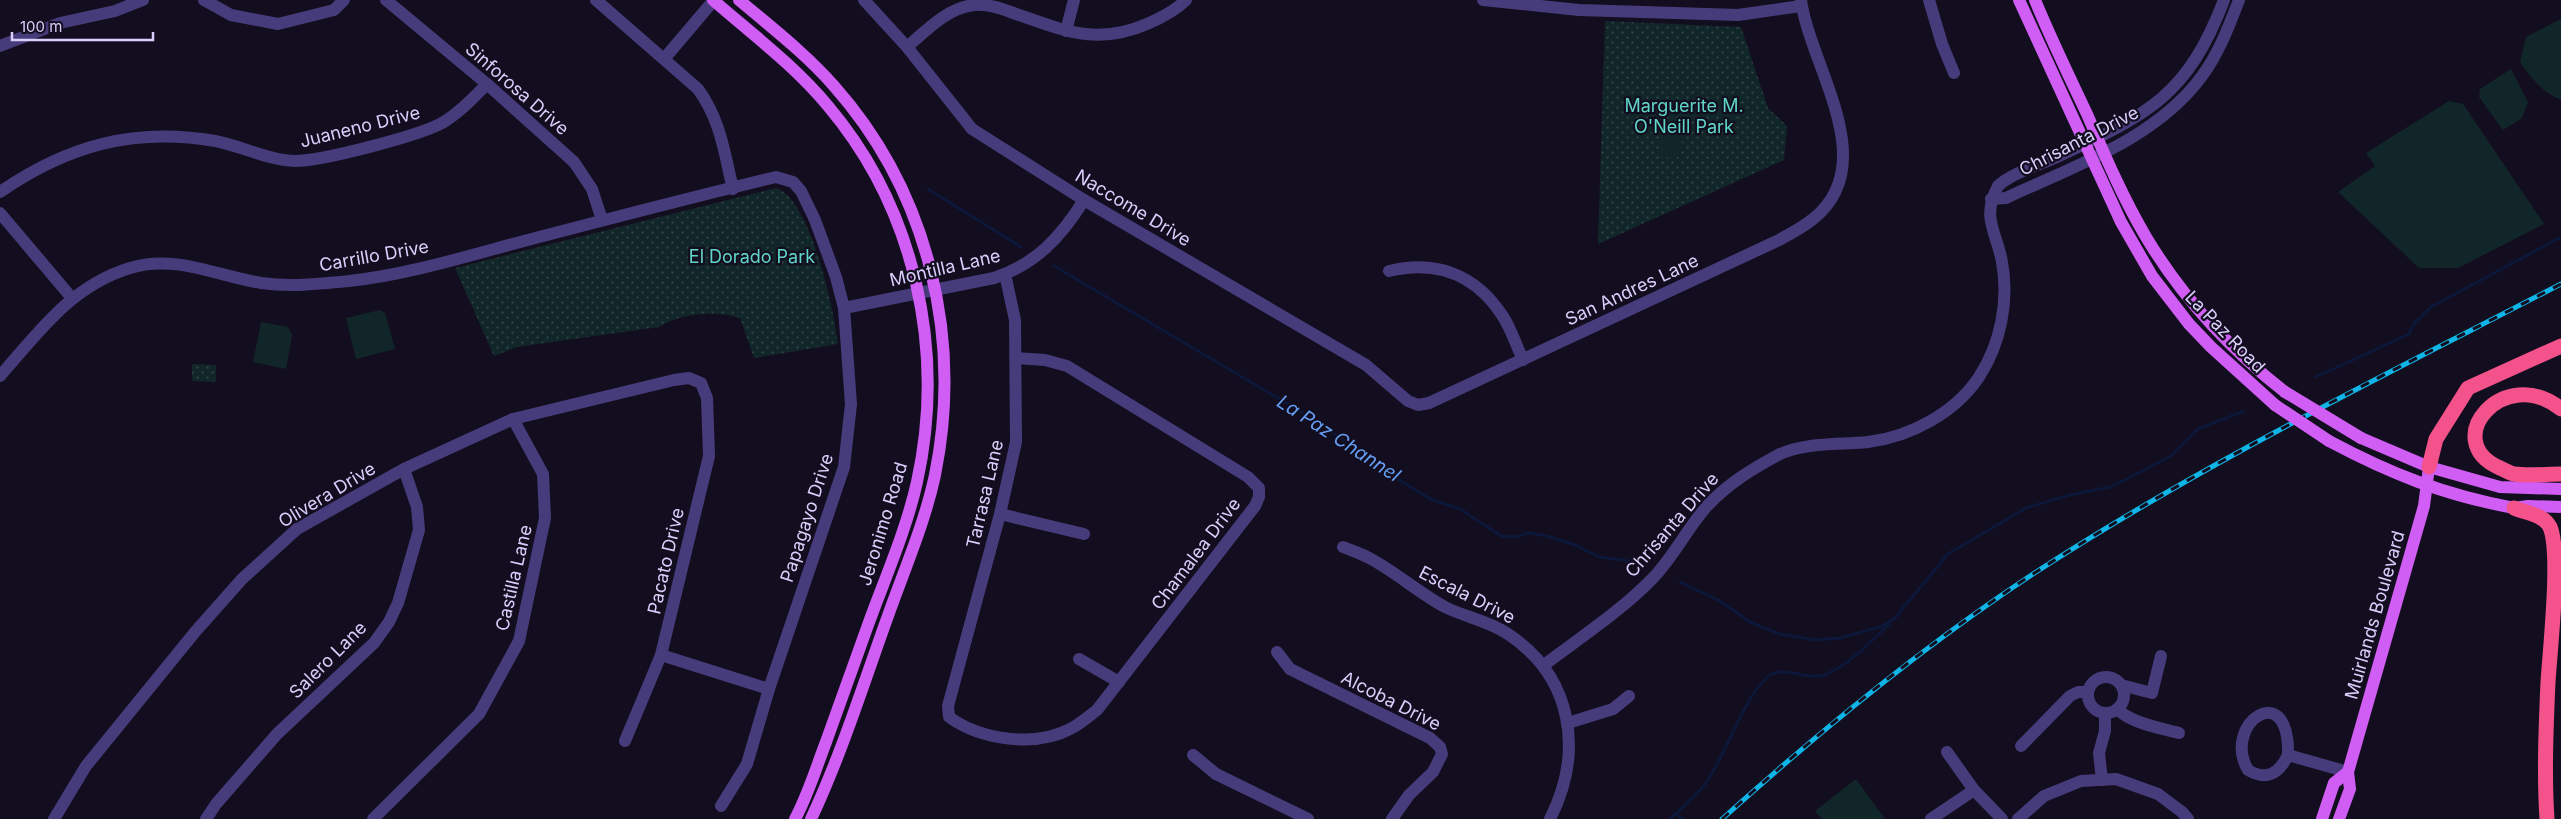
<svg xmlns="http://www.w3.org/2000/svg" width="2561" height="819" font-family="Inter,sans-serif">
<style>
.park{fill:url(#park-dots)}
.garden{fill:#112628}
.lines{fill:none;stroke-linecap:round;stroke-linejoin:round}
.stream{stroke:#0c1739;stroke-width:3}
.minor{stroke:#473c7b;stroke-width:12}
.major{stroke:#d05df4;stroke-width:12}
.highway{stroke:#f3528a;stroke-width:15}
.rail-casing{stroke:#10b5e7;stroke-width:5}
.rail{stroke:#130e1f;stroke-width:3;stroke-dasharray:9;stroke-linecap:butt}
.major-bridge{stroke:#d05df4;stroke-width:12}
.labels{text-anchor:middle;stroke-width:4.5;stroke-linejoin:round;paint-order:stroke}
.street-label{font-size:18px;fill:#dacffc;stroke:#130e1f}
.park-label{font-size:18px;fill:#60d6c8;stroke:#130e1f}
.water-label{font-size:19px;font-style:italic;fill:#649ff5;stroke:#130e1f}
</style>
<defs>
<pattern id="park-dots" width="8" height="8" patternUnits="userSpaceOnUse" patternTransform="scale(1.25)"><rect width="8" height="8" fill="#112628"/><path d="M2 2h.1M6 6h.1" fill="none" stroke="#334448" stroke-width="1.8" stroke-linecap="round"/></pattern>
</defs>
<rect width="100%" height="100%" fill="#130e1f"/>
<!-- park -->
<g class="park">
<polygon points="1605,21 1741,27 1768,108 1787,126 1784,160 1598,244"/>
<path d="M776,188C810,198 834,310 838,344L754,358L740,318C717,310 680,313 659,327L517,347L494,356L455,268Z"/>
<polygon points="192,364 216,365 216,382 192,381"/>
</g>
<!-- garden -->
<g class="garden">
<path d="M2561,19V100C2542,92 2531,78 2520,62L2526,37Z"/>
<polygon points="2511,69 2528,102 2522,118 2503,130 2479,97 2480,89"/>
<polygon points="2449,101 2463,104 2544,224 2458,268 2419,268 2338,192 2375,166 2366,153"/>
<circle cx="1671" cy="146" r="12"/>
<polygon points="380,310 385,313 395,349 356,359 346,318"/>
<polygon points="261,322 288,327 292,335 286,369 253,362"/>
<polygon points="1856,779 1885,819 1822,819 1815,811"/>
</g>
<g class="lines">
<!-- stream -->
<g class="stream">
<polyline points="928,189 1021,247"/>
<polyline points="1054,266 1315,420 1393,476 1430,499 1460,509 1501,536 1515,537 1529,533 1547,536 1575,545 1599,557 1637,562"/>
<polyline points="2316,377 2409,334 2415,322 2431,307 2561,237"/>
<polyline points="1680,582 1720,601 1750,622 1780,634 1816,640 1840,638 1880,627 1894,619 1948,554 2026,508 2070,495 2110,487 2125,480 2171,456 2198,429 2244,411"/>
<polyline points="1676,814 1683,819"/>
<path d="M1670,819C1682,807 1698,795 1707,781C1727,752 1742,702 1766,678C1781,663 1805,681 1824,675C1847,667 1873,640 1890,623"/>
</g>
<!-- minor -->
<g class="minor">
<polyline points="204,0 231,15 278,24 334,10 344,0"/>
<polyline points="386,0 487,84 574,162 592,189 602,220"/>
<path d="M596,0L698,89C721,121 724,152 733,189"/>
<path d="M864,0L907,47L972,129L1084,200L1366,365L1408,401L1418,405L1429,403L1777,241C1790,234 1802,228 1813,219C1883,163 1810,67 1801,0"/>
<polyline points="1483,0 1579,10 1738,15 1801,6"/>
<polyline points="1929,0 1942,44 1954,73"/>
<polyline points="1066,31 1074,0"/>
<polyline points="0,46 60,23 115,11 143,0"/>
<path d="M907,47C927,30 947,8 974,5C991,3 1009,12 1025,17C1070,33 1101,44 1147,24C1161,18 1175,11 1186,0"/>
<polyline points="664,59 714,0"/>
<path d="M0,192C67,146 133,127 215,141C242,146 267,160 295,161C322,161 418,136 442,123C459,113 473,98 487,84"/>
<path d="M1991,199L2006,198C2074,166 2156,139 2202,76C2219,53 2229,26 2239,0"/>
<polyline points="0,213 71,297"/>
<path d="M1389,271C1436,260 1475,274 1502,315C1511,328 1516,345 1523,360"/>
<path d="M1005,274L1015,320L1016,442L1000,514L948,706L949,717C981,740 1036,748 1072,728C1081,723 1089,716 1097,710L1255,506L1259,497V488L1248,477L1067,366L1045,360L1015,358"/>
<path d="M844,308L994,278C1036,264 1061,237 1084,200"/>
<path d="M0,376C39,332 71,286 130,268C174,254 218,276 261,283C290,287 319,284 349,281C407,275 467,256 524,241C608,219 692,197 776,177L793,182L801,191L815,220L836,277L844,308L851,404L844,467L769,689L747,764L721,806"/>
<polyline points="1000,514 1084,534"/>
<path d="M1343,547C1353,551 1363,554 1371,559C1397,573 1419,593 1445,607C1465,617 1489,621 1508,634C1573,677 1584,752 1550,819"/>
<polyline points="1277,652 1290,669 1430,738 1440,747 1442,754 1433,772 1409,795 1392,819"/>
<polyline points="661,655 769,689"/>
<polyline points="1079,659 1119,682"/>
<path d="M1544,665C1581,637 1621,611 1653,578C1674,556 1688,527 1708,505C1729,483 1752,469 1778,455C1805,442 1839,445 1868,442C1910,437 1955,413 1979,377C2001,343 2009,301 2002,262C1996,230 1981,218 1998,186C2012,173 2041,164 2059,156C2148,114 2187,97 2224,0"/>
<circle cx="2106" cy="695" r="18"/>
<polyline points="2121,685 2152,693 2161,656"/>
<path d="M2118,708C2125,722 2164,729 2179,733"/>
<polyline points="1568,723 1613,709 1629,696"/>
<polyline points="2021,746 2070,696 2078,692 2088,692"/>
<polyline points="1947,752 1974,790 2002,819"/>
<polyline points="1193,755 1216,774 1308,819"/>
<path d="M2288,755C2279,774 2266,781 2248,770C2221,724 2290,676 2288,755L2348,772"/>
<polyline points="2102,780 2099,753 2105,731 2105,713"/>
<polyline points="54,819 86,766 195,632 242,579 297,529 404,469 513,419 674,380 689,378 701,383 707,398 709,456 661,655 625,741"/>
<polyline points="206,819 216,804 277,734 374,643 389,622 398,603 419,530 417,507 404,469"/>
<polyline points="373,819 479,714 519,641 545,518 543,474 513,419"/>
<polyline points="1931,819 1974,790"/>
<polyline points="2018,819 2044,796 2081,781 2116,779 2158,794 2182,812 2188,819"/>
</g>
<!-- major -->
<g class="major">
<path d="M713,0C752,34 795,66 828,106C915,209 946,350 917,482C906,531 885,578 868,625C854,664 840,703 826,742C816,768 808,795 795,819"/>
<path d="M739,0C771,27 806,54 834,86C928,192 963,337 935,475C925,522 905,568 889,613C864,682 842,753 811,819"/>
<polyline points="2019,0 2121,222 2152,276 2189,324 2211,347 2275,405"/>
<path d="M2035,0C2051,39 2069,76 2087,114C2105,156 2123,198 2146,237C2182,297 2231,350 2285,392"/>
<polyline points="2361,438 2429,467 2500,487 2561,489"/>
<path d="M2329,441C2391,474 2444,495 2514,508L2528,506L2561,507"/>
<polyline points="2322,819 2334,783 2348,772"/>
<polyline points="2339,819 2350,789 2348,772 2424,506 2429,467"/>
</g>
<!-- highway -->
<g class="highway">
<path d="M2561,409C2504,363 2438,441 2500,468C2505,470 2510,473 2514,474C2529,476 2546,474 2561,474"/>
<polyline points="2429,467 2436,439 2468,388 2561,346"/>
<path d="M2514,508C2526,513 2543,514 2550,527C2561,553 2550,649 2548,682C2546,727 2544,774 2547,819"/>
</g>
<defs>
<path id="rail" d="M1722,819C1820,731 1923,646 2033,574C2202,464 2383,376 2561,284"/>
</defs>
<!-- rail casing -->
<use href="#rail" class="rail-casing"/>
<!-- rail -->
<use href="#rail" class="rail"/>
<!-- major-bridge -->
<g class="major-bridge">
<polyline points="2285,392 2361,438"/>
<polyline points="2275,405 2329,441"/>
</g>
</g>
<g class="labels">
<!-- street labels -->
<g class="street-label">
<text transform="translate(517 89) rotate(41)" y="6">Sinforosa Drive</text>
<text transform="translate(360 127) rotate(-14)" y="6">Juaneno Drive</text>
<text transform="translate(2079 141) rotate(-27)" y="6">Chrisanta Drive</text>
<text transform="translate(1133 208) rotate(31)" y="6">Naccome Drive</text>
<text transform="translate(374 256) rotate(-10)" y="6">Carrillo Drive</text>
<text transform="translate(945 268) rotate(-13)" y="6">Montilla Lane</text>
<text transform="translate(1632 290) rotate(-25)" y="6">San Andres Lane</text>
<text transform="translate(2225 332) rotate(46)" y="6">La Paz Road</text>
<text transform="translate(985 494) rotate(-77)" y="6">Tarrasa Lane</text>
<text transform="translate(327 495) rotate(-31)" y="6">Olivera Drive</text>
<text transform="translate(807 518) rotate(-72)" y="6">Papagayo Drive</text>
<text transform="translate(883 524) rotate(-73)" y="6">Jeronimo Road</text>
<text transform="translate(1672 525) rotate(-49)" y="6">Chrisanta Drive</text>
<text transform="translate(1196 554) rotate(-53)" y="6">Chamalea Drive</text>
<text transform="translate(666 561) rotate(-77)" y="6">Pacato Drive</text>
<text transform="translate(514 578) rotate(-77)" y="6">Castilla Lane</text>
<text transform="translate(1467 595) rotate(27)" y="6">Escala Drive</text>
<text transform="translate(2375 615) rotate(-74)" y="6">Muirlands Boulevard</text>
<text transform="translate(328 660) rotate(-45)" y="6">Salero Lane</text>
<text transform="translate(1391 701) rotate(27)" y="6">Alcoba Drive</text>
</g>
<!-- park labels -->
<g class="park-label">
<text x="1684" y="112">Marguerite M.<tspan x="1684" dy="21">O'Neill Park</tspan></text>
<text x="752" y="263">El Dorado Park</text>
</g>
<!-- water labels -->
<g class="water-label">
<text transform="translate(1339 438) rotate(33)" y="7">La Paz Channel</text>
</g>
</g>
<!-- scale -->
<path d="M12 32v8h141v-8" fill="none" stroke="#dacffc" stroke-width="2.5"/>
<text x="20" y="32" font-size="15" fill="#dacffc" stroke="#130e1f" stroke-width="4" paint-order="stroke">100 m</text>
</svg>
